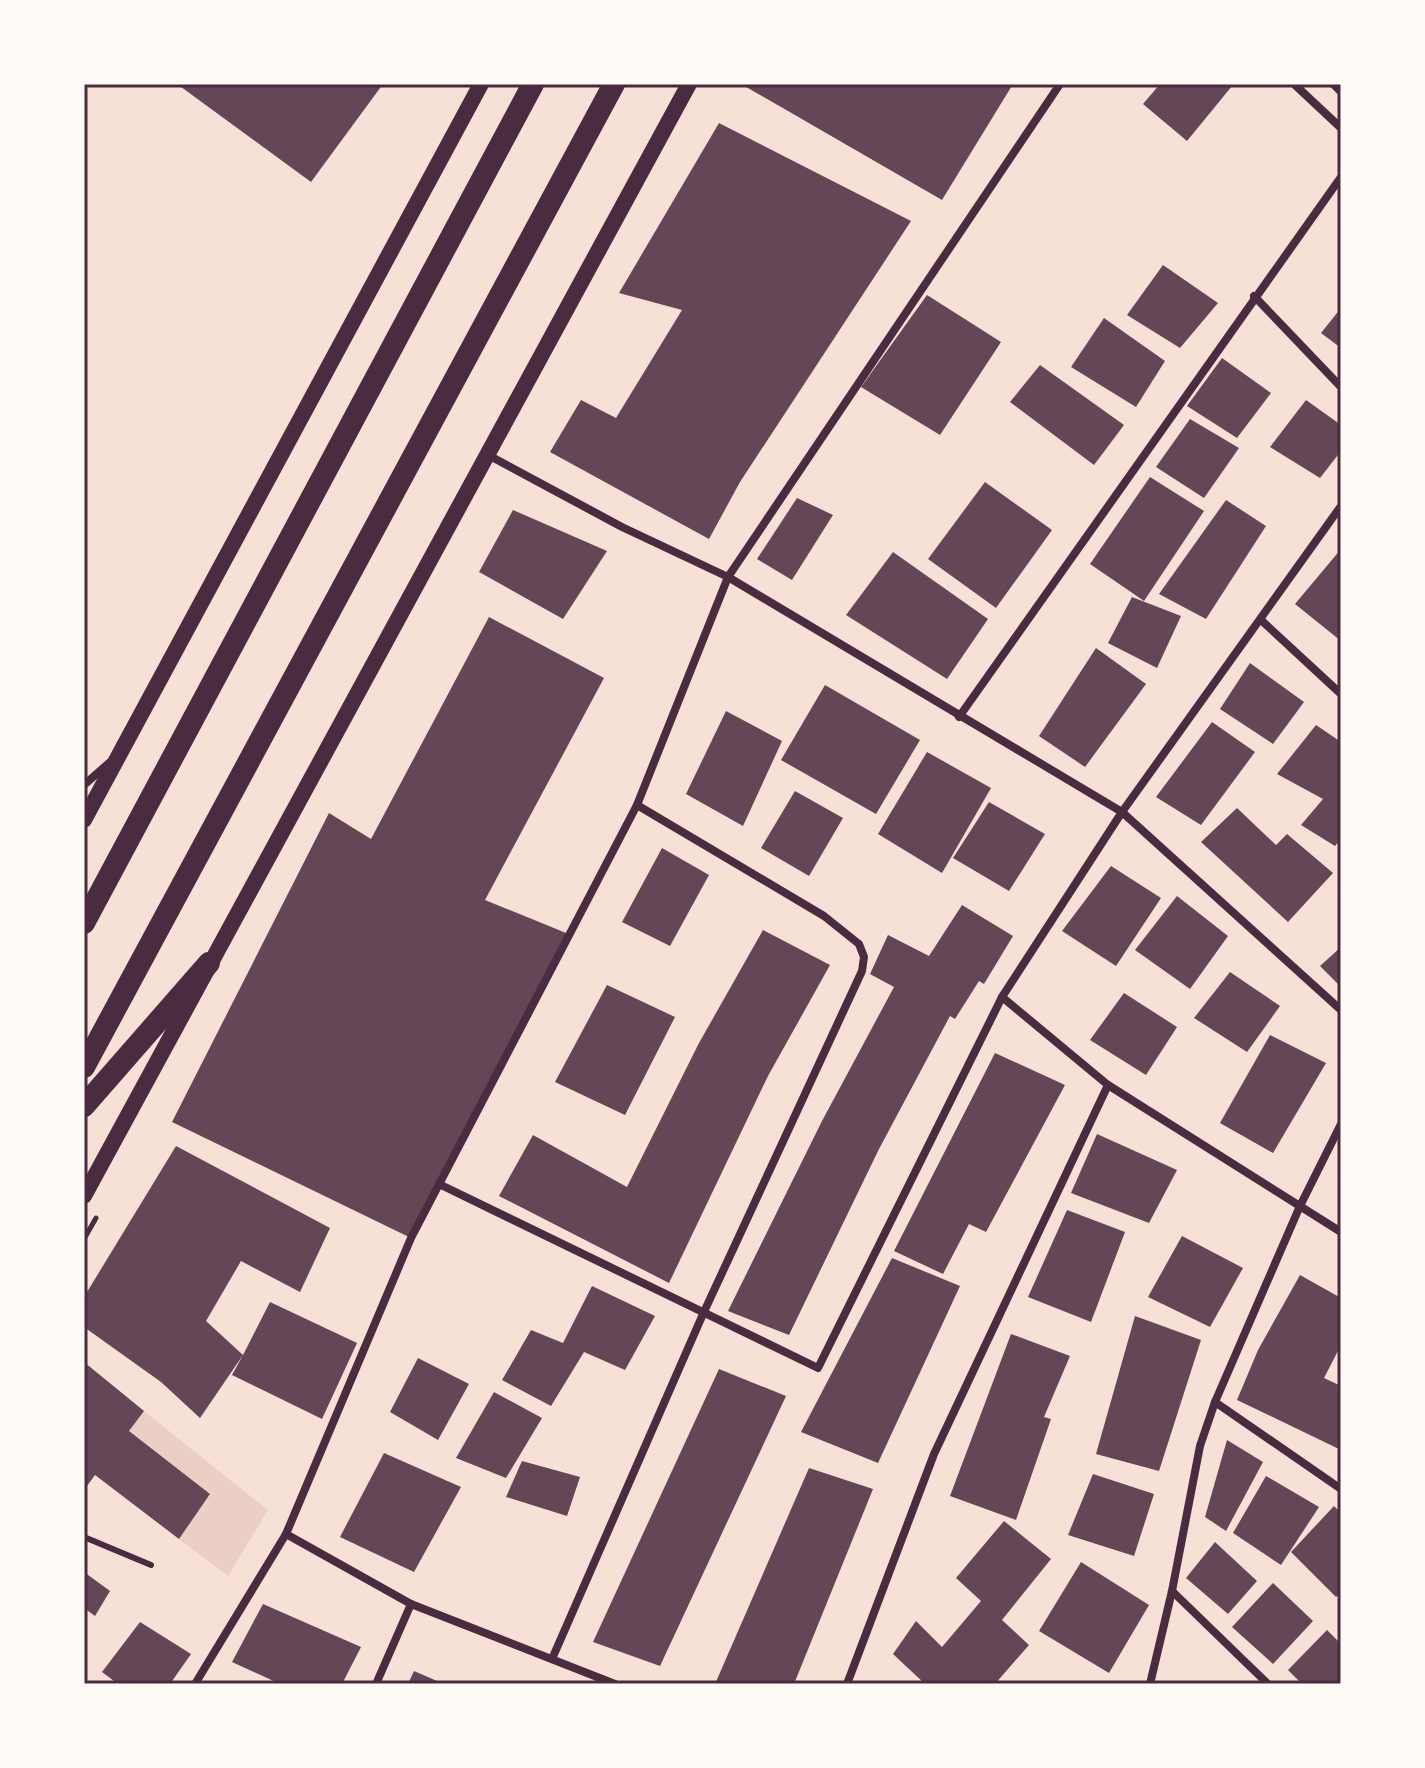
<svg xmlns="http://www.w3.org/2000/svg" width="1425" height="1768" font-family="Commissioner,sans-serif">
<style>
.green{fill:#ebcfc5}
.building{fill:#644757}
.lines{fill:none;stroke-linecap:round;stroke-linejoin:round}
.path{stroke:#4a2c40;stroke-width:5}
.service{stroke:#4a2c40;stroke-width:6}
.minor{stroke:#4a2c40;stroke-width:8}
.secondary{stroke:#4a2c40;stroke-width:16}
.trunk{stroke:#4a2c40;stroke-width:22}
.neatline{fill:none;stroke:#4a2c40;stroke-width:3}
</style>
<rect width="100%" height="100%" fill="#f7e1d7"/>
<!-- green -->
<polygon class="green" points="144,1411 268,1510 228,1576 179,1539 210,1494 129,1431"/>
<!-- building -->
<g class="building">
<polygon points="177,84 383,84 311,182"/>
<polygon points="741,84 1013,84 942,200"/>
<polygon points="1160,84 1229,84 1232,86 1187,141 1143,104"/>
<polygon points="719,123 911,221 740,482 709,539 550,452 581,400 616,418 682,310 619,293"/>
<polygon points="1163,265 1218,303 1180,348 1127,315"/>
<polygon points="927,295 1001,342 940,435 861,387"/>
<polygon points="1341,308 1341,348 1321,333"/>
<polygon points="1104,318 1165,361 1136,407 1071,367"/>
<polygon points="1222,358 1271,393 1237,438 1187,406"/>
<polygon points="1040,365 1124,425 1094,465 1010,402"/>
<polygon points="1306,400 1341,425 1341,451 1320,478 1270,447"/>
<polygon points="1190,419 1239,448 1204,498 1156,467"/>
<polygon points="1150,477 1204,511 1144,601 1090,564"/>
<polygon points="985,482 1052,530 996,608 928,559"/>
<polygon points="797,498 833,515 792,580 757,559"/>
<polygon points="1226,500 1266,526 1206,619 1159,594"/>
<polygon points="513,510 607,551 563,619 479,572"/>
<polygon points="1341,549 1341,641 1295,604"/>
<polygon points="893,552 988,619 947,679 846,615"/>
<polygon points="1132,597 1181,616 1157,668 1108,643"/>
<polygon points="489,617 604,678 485,900 571,935 411,1238 172,1122 329,813 371,839"/>
<polygon points="1096,648 1146,684 1085,767 1039,736"/>
<polygon points="1250,663 1304,702 1273,744 1220,709"/>
<polygon points="825,685 920,740 876,814 781,760"/>
<polygon points="726,711 782,741 743,826 686,794"/>
<polygon points="1212,722 1255,752 1201,825 1156,797"/>
<polygon points="1316,725 1341,742 1341,839 1335,846 1301,825 1323,799 1277,774"/>
<polygon points="927,752 991,788 942,873 878,834"/>
<polygon points="795,791 843,818 809,876 761,848"/>
<polygon points="989,802 1045,834 1009,891 953,858"/>
<polygon points="1237,808 1276,845 1287,834 1333,873 1288,922 1201,842"/>
<polygon points="662,848 709,875 670,946 622,922"/>
<polygon points="1111,866 1161,898 1116,966 1062,931"/>
<polygon points="1177,896 1228,936 1190,989 1135,950"/>
<polygon points="962,905 1013,936 984,984 979,981 955,1019 950,1016 879,1149 789,1335 728,1311 822,1121 894,987 870,974 888,935 929,956"/>
<polygon points="763,930 830,965 768,1076 669,1283 499,1196 533,1135 627,1187 699,1043"/>
<polygon points="1341,947 1341,987 1320,966"/>
<polygon points="1230,972 1280,1006 1247,1052 1194,1018"/>
<polygon points="607,985 675,1017 625,1115 555,1082"/>
<polygon points="1124,993 1177,1027 1146,1075 1090,1040"/>
<polygon points="1270,1035 1326,1063 1273,1153 1220,1123"/>
<polygon points="995,1053 1065,1085 986,1232 969,1224 943,1274 894,1251"/>
<polygon points="1097,1134 1177,1170 1149,1223 1071,1193"/>
<polygon points="176,1146 330,1228 300,1292 241,1261 206,1321 243,1355 270,1302 357,1343 322,1419 232,1375 243,1355 200,1418 161,1382 84,1327 84,1297"/>
<polygon points="1067,1210 1125,1232 1091,1322 1028,1297"/>
<polygon points="1182,1236 1243,1268 1210,1327 1148,1297"/>
<polygon points="892,1258 960,1286 878,1463 801,1432"/>
<polygon points="1300,1275 1341,1298 1341,1345 1324,1378 1341,1386 1341,1450 1237,1400 1258,1350"/>
<polygon points="592,1286 655,1316 625,1370 584,1352 551,1406 502,1380 531,1330 563,1343"/>
<polygon points="1135,1316 1201,1340 1159,1471 1096,1454"/>
<polygon points="1011,1334 1070,1356 1044,1417 1051,1419 1016,1520 950,1496"/>
<polygon points="418,1358 469,1384 438,1440 390,1412"/>
<polygon points="84,1362 144,1411 129,1431 210,1494 179,1539 95,1475 84,1490"/>
<polygon points="719,1369 786,1396 660,1666 593,1642"/>
<polygon points="494,1392 542,1418 506,1478 456,1458"/>
<polygon points="1227,1440 1263,1462 1226,1531 1205,1517"/>
<polygon points="384,1453 461,1487 414,1572 340,1537"/>
<polygon points="522,1461 580,1477 567,1516 506,1497"/>
<polygon points="809,1468 873,1489 794,1684 715,1684"/>
<polygon points="1093,1474 1154,1494 1134,1556 1068,1535"/>
<polygon points="1266,1476 1319,1507 1281,1565 1233,1533"/>
<polygon points="1334,1506 1341,1513 1341,1593 1336,1597 1291,1552"/>
<polygon points="1004,1521 1051,1559 1002,1620 1029,1645 995,1684 925,1684 893,1654 916,1621 942,1647 981,1601 956,1578"/>
<polygon points="1215,1542 1257,1581 1228,1614 1186,1578"/>
<polygon points="1081,1562 1149,1605 1109,1673 1039,1631"/>
<polygon points="84,1572 110,1591 95,1616 84,1608"/>
<polygon points="1273,1583 1313,1621 1273,1664 1232,1627"/>
<polygon points="263,1604 361,1647 342,1684 280,1684 232,1662"/>
<polygon points="140,1622 191,1654 170,1684 118,1684 102,1672"/>
<polygon points="1327,1630 1341,1644 1341,1684 1302,1684 1288,1670"/>
<polygon points="414,1671 444,1684 408,1684"/>
</g>
<g class="lines">
<!-- path -->
<g class="path">
<polyline points="1331,84 1341,94"/>
<polyline points="84,1239 96,1218"/>
</g>
<!-- service -->
<polyline class="service" points="84,1537 151,1565"/>
<!-- minor -->
<g class="minor">
<polyline points="1294,84 1341,128"/>
<polyline points="1254,296 1341,387"/>
<polyline points="488,455 622,527 728,577 1122,812 1341,1010"/>
<polyline points="1261,620 1341,694"/>
<polyline points="959,717 1341,177"/>
<polyline points="84,785 109,763"/>
<polyline points="1002,997 1108,1085 1341,1232"/>
<polyline points="439,1184 818,1368 1002,997 1122,812 1341,506"/>
<polyline points="1215,1402 1341,1489"/>
<polyline points="286,1534 411,1604 615,1684"/>
<polyline points="1172,1591 1268,1684"/>
<polyline points="552,1659 703,1314 862,971 864,957 859,944 824,916 637,805"/>
<polyline points="195,1684 286,1534 411,1238 637,805 728,577 1060,84"/>
<polyline points="376,1684 411,1604"/>
<polyline points="847,1684 934,1454 1108,1085"/>
<polyline points="1150,1684 1172,1591 1200,1446 1215,1402 1300,1206 1341,1124"/>
</g>
<!-- secondary -->
<g class="secondary">
<polyline points="84,820 481,84"/>
<polyline points="84,1196 689,84"/>
</g>
<!-- trunk -->
<g class="trunk">
<polyline points="84,923 533,84"/>
<polyline points="84,1067 614,84"/>
<polyline points="84,1106 209,963"/>
</g>
</g>
<!-- border -->
<rect width="1425" height="1768" fill="none" stroke="#fffaf5" stroke-width="172"/>
<rect x="86" y="86" width="1253" height="1596" class="neatline"/>
</svg>
